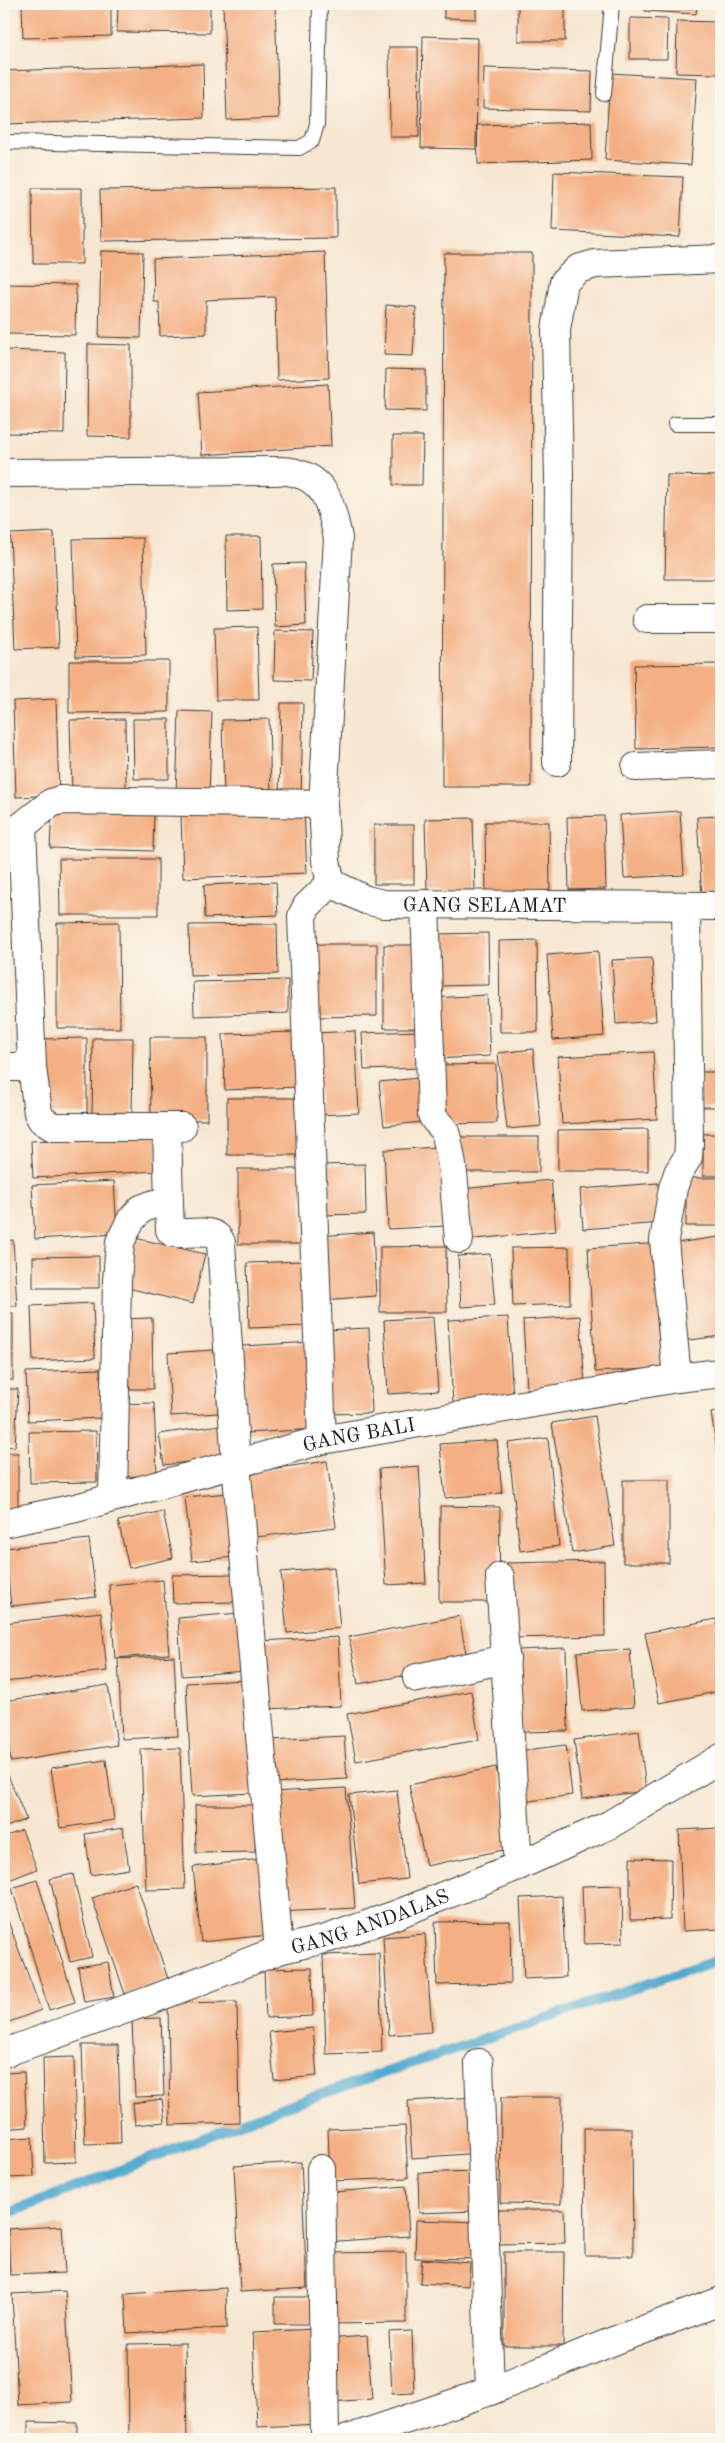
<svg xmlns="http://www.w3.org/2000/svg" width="725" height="2443" font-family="'Old Standard TT',serif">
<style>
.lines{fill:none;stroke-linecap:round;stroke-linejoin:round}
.stream{stroke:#51a8ce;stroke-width:10}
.building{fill:#f4b084}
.lane-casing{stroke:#3d3a37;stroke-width:16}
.street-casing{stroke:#3d3a37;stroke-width:30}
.lane{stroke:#fff;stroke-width:14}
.street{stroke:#fff;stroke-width:28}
.labels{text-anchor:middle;stroke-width:4;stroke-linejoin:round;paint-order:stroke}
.street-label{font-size:20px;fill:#1c1c1c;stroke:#fbf7ec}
</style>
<rect width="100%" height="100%" fill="#fbf7ec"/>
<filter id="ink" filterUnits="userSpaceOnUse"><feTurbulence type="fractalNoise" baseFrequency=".02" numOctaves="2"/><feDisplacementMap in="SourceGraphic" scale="10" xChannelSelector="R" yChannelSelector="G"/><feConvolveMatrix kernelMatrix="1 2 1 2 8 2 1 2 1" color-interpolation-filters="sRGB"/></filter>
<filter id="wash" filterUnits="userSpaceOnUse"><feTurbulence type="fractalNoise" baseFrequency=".0096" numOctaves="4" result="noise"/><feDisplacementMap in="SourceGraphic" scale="20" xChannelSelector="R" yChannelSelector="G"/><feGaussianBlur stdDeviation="1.12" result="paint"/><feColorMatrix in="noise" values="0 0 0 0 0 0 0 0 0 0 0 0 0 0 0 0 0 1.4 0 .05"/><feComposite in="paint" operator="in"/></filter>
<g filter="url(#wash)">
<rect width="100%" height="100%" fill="#f7e7d2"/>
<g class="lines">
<!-- stream -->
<polyline class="stream" points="4,2215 286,2106 721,1959"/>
</g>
<g id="blocks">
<!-- building -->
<g class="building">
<polygon points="22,4 111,4 111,36 23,38"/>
<polygon points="118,4 210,4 210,33 117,32"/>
<polygon points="223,4 275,4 279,118 227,120"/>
<polygon points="444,4 476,4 476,19 444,18"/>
<rect x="518" y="4" width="47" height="37"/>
<polygon points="645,4 697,4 696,14 645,11"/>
<polygon points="630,18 668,19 667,59 630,59"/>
<polygon points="677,21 720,22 720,74 676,73"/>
<polygon points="423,36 478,38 476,149 421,148"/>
<polygon points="389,47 418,47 419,137 390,137"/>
<polygon points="203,64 204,118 4,124 4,71"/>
<polygon points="484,68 592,71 591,111 483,108"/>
<polygon points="610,73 697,78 691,165 605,160"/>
<polygon points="591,122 592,160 478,164 477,125"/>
<polygon points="554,172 683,177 680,237 552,231"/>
<polygon points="336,187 336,238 101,241 100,190"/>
<polygon points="32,188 82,188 82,264 33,264"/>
<polygon points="101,251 143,252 141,338 99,337"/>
<polygon points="325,252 329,378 277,380 275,297 206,300 206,334 160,336 159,302 154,302 153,259"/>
<polygon points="444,253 532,253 531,787 442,787"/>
<polygon points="4,284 76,285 75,335 4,334"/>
<polygon points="386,305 416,307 413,356 384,355"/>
<polygon points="88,344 131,345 131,437 87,436"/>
<polygon points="4,350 65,352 64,434 4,433"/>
<polygon points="386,369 426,370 426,411 385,410"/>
<polygon points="328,384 331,446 202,455 198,392"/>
<polygon points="393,436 423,436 422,485 393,485"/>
<polygon points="667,475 721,476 721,579 665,579"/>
<polygon points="54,532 59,647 15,649 10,534"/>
<polygon points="226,536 261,536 262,609 227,610"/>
<polygon points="143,538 146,655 76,657 73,539"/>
<polygon points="304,563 306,625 275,627 273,564"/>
<polygon points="257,627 259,700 216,700 214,628"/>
<polygon points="275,631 313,632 311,681 274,680"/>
<polygon points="69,661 169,661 169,712 69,713"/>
<polygon points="721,664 721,747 636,749 634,665"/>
<polygon points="4,688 5,688 6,780 4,780"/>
<polygon points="56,699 59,795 16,797 13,701"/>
<polygon points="281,703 303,703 301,800 279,800"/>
<polygon points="179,711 212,712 209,796 176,795"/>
<polygon points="125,719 126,790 72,792 70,720"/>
<polygon points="133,719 169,719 169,779 134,779"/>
<polygon points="269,719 271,795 224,796 222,720"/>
<polygon points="52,808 154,811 153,851 50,848"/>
<polygon points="304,809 307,873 183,878 181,813"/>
<polygon points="680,811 684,875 624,878 620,815"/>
<polygon points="604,816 606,889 569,890 567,817"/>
<polygon points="721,816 721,897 702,898 697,817"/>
<polygon points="473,818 475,891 427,892 425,819"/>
<polygon points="485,822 549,822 550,895 486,895"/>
<rect x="374" y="825" width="40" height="59"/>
<polygon points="59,859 158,859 158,915 60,915"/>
<polygon points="276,882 278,915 205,918 204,885"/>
<polygon points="119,922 120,1028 57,1028 57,923"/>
<polygon points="277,924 278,974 190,976 189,925"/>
<polygon points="488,933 489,985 435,986 434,934"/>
<polygon points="537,940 538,1032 500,1032 499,941"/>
<polygon points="314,944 377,944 377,1016 314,1017"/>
<rect x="384" y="945" width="32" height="83"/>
<polygon points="598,951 604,1036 553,1040 547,955"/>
<polygon points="652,958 656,1021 616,1024 612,960"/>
<polygon points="719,966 721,966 721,1019 716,1019"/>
<polygon points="288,980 288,1013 194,1016 193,982"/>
<polygon points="487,995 490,1056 436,1059 434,998"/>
<polygon points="355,1031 359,1113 320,1115 316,1033"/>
<polygon points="419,1031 421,1068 364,1070 362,1033"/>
<polygon points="296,1032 297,1087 225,1090 223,1034"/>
<polygon points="150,1037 207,1037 207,1120 151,1119"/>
<polygon points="87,1038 87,1114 41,1114 41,1039"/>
<polygon points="93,1038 133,1038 132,1120 92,1120"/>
<polygon points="533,1049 541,1126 507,1129 498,1053"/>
<polygon points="653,1052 657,1119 562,1124 558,1057"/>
<polygon points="496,1064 497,1123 443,1124 442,1065"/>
<rect x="702" y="1072" width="19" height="35"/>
<polygon points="418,1078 423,1122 384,1126 379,1082"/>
<rect x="227" y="1098" width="70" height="57"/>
<polygon points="648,1129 648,1171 558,1171 558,1130"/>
<rect x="703" y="1134" width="18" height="42"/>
<polygon points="157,1135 158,1171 33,1178 31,1141"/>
<rect x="456" y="1137" width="83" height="35"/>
<polygon points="441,1147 445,1226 388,1229 384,1150"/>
<polygon points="365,1164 366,1214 319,1215 318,1165"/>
<rect x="238" y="1169" width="64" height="75"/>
<rect x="686" y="1178" width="35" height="48"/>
<polygon points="551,1180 556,1231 465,1240 461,1189"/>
<polygon points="114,1181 117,1234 35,1239 32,1185"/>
<polygon points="658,1183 661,1223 583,1229 580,1189"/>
<polygon points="373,1232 376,1296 322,1300 319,1236"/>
<polygon points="718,1237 721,1261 721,1336 682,1341 669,1244"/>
<polygon points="135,1238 205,1254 193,1304 124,1287"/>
<polygon points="13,1240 17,1306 4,1306 4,1241"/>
<polygon points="661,1243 667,1368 595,1372 588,1248"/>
<polygon points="446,1246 447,1312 380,1312 380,1247"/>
<polygon points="569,1247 570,1304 513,1306 511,1248"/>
<polygon points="490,1254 495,1305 461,1307 458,1256"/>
<polygon points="99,1256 99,1288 33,1288 33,1257"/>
<polygon points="305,1261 308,1326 249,1328 247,1263"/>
<polygon points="93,1303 95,1358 33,1361 31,1306"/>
<rect x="4" y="1313" width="9" height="67"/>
<polygon points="580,1316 585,1385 527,1389 523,1320"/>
<polygon points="433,1317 438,1391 388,1394 384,1320"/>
<polygon points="508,1317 513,1399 453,1403 448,1320"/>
<polygon points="152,1318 153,1389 122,1389 120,1319"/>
<polygon points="369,1328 372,1413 328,1414 324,1330"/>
<polygon points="314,1342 319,1429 247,1433 242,1346"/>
<polygon points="214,1350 218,1413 171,1416 168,1353"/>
<polygon points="100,1369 102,1418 28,1421 26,1372"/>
<polygon points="4,1389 18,1389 15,1447 4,1446"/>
<polygon points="154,1403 157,1475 119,1477 116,1404"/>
<polygon points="721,1411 721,1469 720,1469 711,1413"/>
<polygon points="595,1416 615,1546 572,1553 552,1423"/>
<polygon points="220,1425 225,1457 164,1465 159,1434"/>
<polygon points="96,1431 97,1482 30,1483 29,1432"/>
<polygon points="548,1438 559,1546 520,1551 508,1443"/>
<polygon points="497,1440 502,1493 445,1498 440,1444"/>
<rect x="4" y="1453" width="14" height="54"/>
<polygon points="327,1461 336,1527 249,1538 241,1473"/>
<polygon points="419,1466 426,1583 386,1585 379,1469"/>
<rect x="623" y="1480" width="46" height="83"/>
<polygon points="229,1493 235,1557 192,1561 185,1497"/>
<polygon points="440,1506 500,1507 499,1602 439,1602"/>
<polygon points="163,1511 173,1558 129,1568 118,1521"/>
<polygon points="89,1539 96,1597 11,1606 5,1548"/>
<polygon points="604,1561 605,1636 508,1638 506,1563"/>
<polygon points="334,1567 340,1628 287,1633 281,1572"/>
<polygon points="240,1574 240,1602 173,1603 172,1575"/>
<polygon points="163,1580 169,1654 115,1658 109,1585"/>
<polygon points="101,1612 107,1671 4,1682 4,1623"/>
<polygon points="240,1613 245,1671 182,1676 178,1618"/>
<polygon points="459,1616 468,1664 358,1684 349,1637"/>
<polygon points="716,1619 721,1645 721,1691 659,1703 645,1633"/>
<polygon points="338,1637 341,1706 263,1709 260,1641"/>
<polygon points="566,1648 568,1731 521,1732 518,1650"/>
<polygon points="630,1649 634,1707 582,1711 577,1652"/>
<polygon points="174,1656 178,1736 122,1739 118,1659"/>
<polygon points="247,1680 253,1793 192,1796 186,1683"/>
<polygon points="108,1685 117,1745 11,1762 4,1717 4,1701"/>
<polygon points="471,1691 479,1740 356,1761 347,1714"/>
<polygon points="639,1731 646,1791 582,1799 574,1740"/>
<polygon points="344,1736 347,1779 273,1783 271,1740"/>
<polygon points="566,1745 572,1795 523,1802 517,1751"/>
<polygon points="180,1748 185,1889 146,1890 141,1749"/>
<polygon points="106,1760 114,1820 60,1828 51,1768"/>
<polygon points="496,1767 513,1848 426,1866 409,1785"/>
<polygon points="5,1768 26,1819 4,1828 4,1769"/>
<polygon points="346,1788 355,1908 280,1912 272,1792"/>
<polygon points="397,1790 407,1879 359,1884 349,1795"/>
<polygon points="195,1805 255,1805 255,1852 196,1853"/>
<polygon points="123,1828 129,1869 91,1875 85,1834"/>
<polygon points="721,1828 721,1929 683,1931 679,1830"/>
<polygon points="22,1830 37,1869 4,1882 4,1837"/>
<polygon points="630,1858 671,1859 670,1919 630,1920"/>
<polygon points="261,1859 269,1935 201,1942 193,1867"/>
<polygon points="73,1874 92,1957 70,1962 50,1879"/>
<polygon points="37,1880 75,2002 49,2010 12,1888"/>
<polygon points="136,1883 168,1979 125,1994 92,1898"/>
<polygon points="622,1885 623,1943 584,1944 582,1886"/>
<polygon points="562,1896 566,1977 524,1979 520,1898"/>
<polygon points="4,1910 41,2010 4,2024"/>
<polygon points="510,1921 511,1983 437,1985 435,1922"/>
<polygon points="425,1934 432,2032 389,2035 383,1937"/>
<polygon points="379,1953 382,2052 326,2054 323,1955"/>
<polygon points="108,1962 114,1997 84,2002 78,1967"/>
<polygon points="312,1968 313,2016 266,2018 264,1969"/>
<polygon points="237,2002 239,2123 170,2125 168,2003"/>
<polygon points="161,2018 164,2096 135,2097 132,2019"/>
<polygon points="313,2028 317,2076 274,2080 269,2032"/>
<polygon points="82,2045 118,2045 121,2143 85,2144"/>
<polygon points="74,2057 76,2162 45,2163 43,2058"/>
<polygon points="24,2072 27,2127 4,2129 4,2073"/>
<polygon points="475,2097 480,2153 412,2158 408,2101"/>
<polygon points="501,2097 562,2097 561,2204 500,2203"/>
<polygon points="162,2099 165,2122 135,2125 133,2103"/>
<polygon points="405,2126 408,2178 330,2181 328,2129"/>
<polygon points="584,2128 632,2128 633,2256 585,2256"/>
<polygon points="32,2137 34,2177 4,2178 4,2139"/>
<polygon points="301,2162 307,2288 240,2292 234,2166"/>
<polygon points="474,2171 476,2211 419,2213 418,2173"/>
<polygon points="406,2186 409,2236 325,2242 322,2193"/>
<polygon points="496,2210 564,2210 565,2243 497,2244"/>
<polygon points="416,2220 481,2222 480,2259 415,2258"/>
<polygon points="62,2226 65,2273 10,2275 8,2229"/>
<polygon points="406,2252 406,2323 326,2324 326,2253"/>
<polygon points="504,2252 564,2252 563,2346 504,2346"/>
<polygon points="422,2259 470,2263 468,2286 420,2283"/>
<polygon points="226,2288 227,2328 127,2333 125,2294"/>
<polygon points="65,2291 72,2402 18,2405 12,2294"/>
<polygon points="275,2297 317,2297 316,2324 275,2324"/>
<polygon points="315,2329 320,2424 257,2427 253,2332"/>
<polygon points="412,2331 414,2393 392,2394 389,2332"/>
<polygon points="367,2336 372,2399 330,2402 325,2339"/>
<polygon points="185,2343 187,2439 129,2439 128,2344"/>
<polygon points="4,2369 5,2369 10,2439 4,2439"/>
<polygon points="28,2422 77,2423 77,2439 28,2439"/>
</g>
</g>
</g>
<g filter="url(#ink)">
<use href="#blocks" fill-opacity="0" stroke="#3d3a37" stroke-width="1"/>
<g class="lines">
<defs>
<g id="lane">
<polyline points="604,94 612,4"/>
<polyline points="4,142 299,148 312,141 317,124 320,4"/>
<polyline points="675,424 721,424"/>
</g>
<g id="street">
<path id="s1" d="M4,473L269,471C277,471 288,470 296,473C328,481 332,510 338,538L323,804L326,861L331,883L366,900L383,904L721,906"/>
<polyline points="647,619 721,619"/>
<polyline points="557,762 559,478 556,330 564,282 578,269 595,264 721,259"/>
<polyline points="636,767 721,764"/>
<polyline points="22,826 32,1067 38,1113 42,1120 53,1127 182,1127"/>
<polyline points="22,826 51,803 60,800 323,804"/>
<path d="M425,904L432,1114C434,1122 442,1125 445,1132C455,1166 455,1204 459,1239"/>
<polyline points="4,1067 32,1067"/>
<path d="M169,1205L170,1230L173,1233C188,1235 215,1226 221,1243L236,1464L279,1950"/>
<polyline points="677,1378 664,1240 673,1188 678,1173 688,1157 689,1144 686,907"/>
<polyline points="322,1440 302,916 307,906 331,883"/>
<polyline points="113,1497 117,1281 120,1242 131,1220 141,1209 154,1204 169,1205 167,1127"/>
<path id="s2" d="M4,1523L76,1508L322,1440L677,1378L721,1373"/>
<polyline points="500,1577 518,1866"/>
<polyline points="417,1678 506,1659"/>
<path id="s3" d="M4,2053L151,2000L279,1950L329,1938L398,1914L518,1866L609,1825L721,1758"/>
<polyline points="479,2063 490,2391"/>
<polyline points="321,2169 325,2439"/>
<polyline points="348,2439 490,2391 616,2340 721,2301"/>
</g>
</defs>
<!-- lane casing -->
<use href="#lane" class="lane-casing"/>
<!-- street casing -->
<use href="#street" class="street-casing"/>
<!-- lane -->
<use href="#lane" class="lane"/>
<!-- street -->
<use href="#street" class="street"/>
</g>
</g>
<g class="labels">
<!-- street labels -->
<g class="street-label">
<text dy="7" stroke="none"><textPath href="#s1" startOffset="879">GANG SELAMAT</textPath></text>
<text dy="7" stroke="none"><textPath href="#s2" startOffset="366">GANG BALI</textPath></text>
<text dy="7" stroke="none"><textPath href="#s3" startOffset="389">GANG ANDALAS</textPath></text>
</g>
</g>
<!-- margin -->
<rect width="725" height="2443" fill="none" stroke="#fbf7ec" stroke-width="20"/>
</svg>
